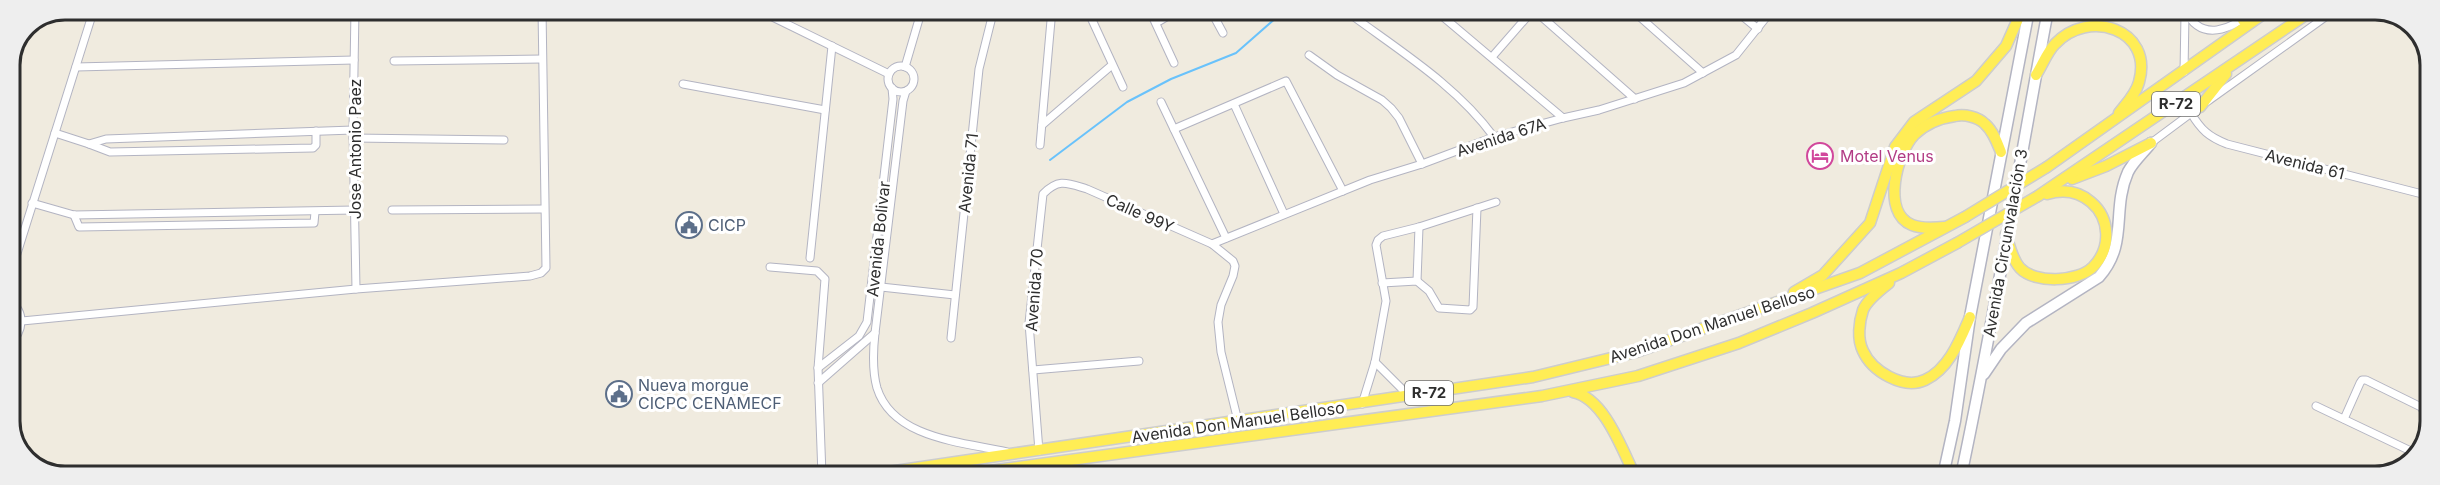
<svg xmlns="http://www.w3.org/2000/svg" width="2440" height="485" font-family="Inter,sans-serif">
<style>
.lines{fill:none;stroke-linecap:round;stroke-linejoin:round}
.stream{stroke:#69c2fb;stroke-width:2}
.minor-casing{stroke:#b3b4c2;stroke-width:9}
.secondary-casing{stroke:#b3b4c2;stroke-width:13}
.primary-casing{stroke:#cdcdcd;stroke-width:13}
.minor{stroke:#fff;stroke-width:7}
.secondary{stroke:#fff;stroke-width:10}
.primary{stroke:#ffed55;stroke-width:10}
.primary-bridge-casing{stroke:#cdcdcd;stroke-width:13;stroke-linecap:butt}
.primary-bridge{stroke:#ffed55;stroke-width:10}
.labels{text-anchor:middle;stroke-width:6;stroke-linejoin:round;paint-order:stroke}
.shield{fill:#fff;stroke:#6d6d6d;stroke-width:1.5}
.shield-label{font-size:15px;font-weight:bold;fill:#2e2e2e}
.street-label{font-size:16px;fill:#2e2e2e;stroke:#fff}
.hotel-label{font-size:16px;fill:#b23c85;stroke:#fff;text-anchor:start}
.service-label{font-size:16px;fill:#4e5e75;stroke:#fff;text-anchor:start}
.rim{fill:none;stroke:#2e2e2e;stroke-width:3}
</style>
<rect width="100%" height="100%" fill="#f0ebdf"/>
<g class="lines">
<!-- stream -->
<polyline class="stream" points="1050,160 1127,102 1171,79 1236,53 1285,10"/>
<defs>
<g id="minor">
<polyline points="355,9 353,130 356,289"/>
<polyline points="756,9 889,74"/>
<polyline points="905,9 920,16"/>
<polyline points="1087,9 1123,87"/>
<polyline points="1149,9 1174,63"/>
<polyline points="1210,9 1223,33"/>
<polyline points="1435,10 1563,118"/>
<polyline points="1534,10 1635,99"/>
<polyline points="1632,10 1703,73"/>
<polyline points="1735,10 1758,29"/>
<path d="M2185,10C2201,43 2232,30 2253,10"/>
<path d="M1350,14C1400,51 1457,86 1494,137"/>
<polyline points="1156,23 1180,9"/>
<polyline points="1309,55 1337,75 1382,100 1391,108 1399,118 1422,164"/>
<polyline points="1492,57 1533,10"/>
<polyline points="394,61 542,59"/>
<circle cx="901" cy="79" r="13"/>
<polyline points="76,67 354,60"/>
<polyline points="905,67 922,9"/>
<polyline points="2184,72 2185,14"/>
<polyline points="683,84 825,110"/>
<path d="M906,91L903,101L875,333C873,351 872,370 877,388C893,439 963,442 1007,452"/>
<polyline points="2208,101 2335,10"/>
<polyline points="1161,102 1226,238"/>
<polyline points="1234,104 1284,214"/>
<path d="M2191,113C2201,130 2209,137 2227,144L2430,196"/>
<polyline points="1042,125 1112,65"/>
<polyline points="1174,129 1286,81 1343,191"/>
<polyline points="55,133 89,144 106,139 353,130"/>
<polyline points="353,138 504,140"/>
<polyline points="2151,143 2194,111"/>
<polyline points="89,144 110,152 313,148 316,145 316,131"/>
<polyline points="1040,145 1052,9"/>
<polyline points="32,203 74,215 355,210"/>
<polyline points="392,210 544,209"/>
<polyline points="74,215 79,227 314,223 315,212"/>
<polyline points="1212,244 1370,180 1422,164 1494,137 1563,118 1599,110 1684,83 1736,55 1772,10"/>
<polyline points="810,258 832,46"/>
<polyline points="770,267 817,271 825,279 818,368 822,475"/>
<polyline points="9,279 94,9"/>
<polyline points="1417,281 1419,227"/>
<polyline points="1382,283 1417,281 1429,291 1439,308 1470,310 1473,307 1477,208"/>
<polyline points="881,287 955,295"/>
<path d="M9,300C26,312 24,332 9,344"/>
<polyline points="22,321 356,289 530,276 541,273 546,268 542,9"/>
<polyline points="951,338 979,69 994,9"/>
<polyline points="1375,362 1409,396"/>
<polyline points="818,368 859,336 867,322 893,99 892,88"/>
<polyline points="1033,370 1139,361"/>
<polyline points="818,383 875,333"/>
<polyline points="1362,404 1375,362 1386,301 1376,245 1378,240 1383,236 1419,227 1496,202"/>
<polyline points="2316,406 2417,454"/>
<polyline points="2344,419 2360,383 2362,380 2366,380 2421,407 2429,419 2426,439"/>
<path d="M1039,451L1029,323L1043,194C1059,178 1067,183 1087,189L1212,244L1233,261L1235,266L1233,276L1221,305L1218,322L1221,352L1238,421"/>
</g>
<g id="secondary">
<path d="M1984,374L2001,349L2026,323L2099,277C2129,243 2111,211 2128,172C2133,162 2144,152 2151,143"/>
<polyline points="1943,476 1955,421 1970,317 2029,10"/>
<path d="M1961,476C1994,321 2019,165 2048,10"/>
</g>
<g id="primary">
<polyline points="2307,15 2321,13 2326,10"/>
<polyline points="2243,20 2260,14"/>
<path d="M2036,75C2042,66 2047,52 2055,44C2088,8 2154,29 2139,82C2136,94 2126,104 2119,113"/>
<polyline points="2200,107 2226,74"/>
<polyline points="2047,167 2269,10"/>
<polyline points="2072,179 2106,166 2151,143"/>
<polyline points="2038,196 2313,10"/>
<path d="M1944,227C1934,228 1922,229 1912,225C1881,213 1897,153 1914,135C1925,124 1940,118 1955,116C1965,114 1978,117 1985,124C1993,131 1997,142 2001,152"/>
<path d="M2006,234C2009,245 2012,259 2020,268C2035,284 2078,282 2093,267C2112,248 2110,218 2091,202C2078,191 2063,189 2047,194"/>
<path d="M1889,283C1880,290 1867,300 1863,310C1859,322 1857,339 1863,351C1872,371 1903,390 1925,380C1949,369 1960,340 1970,317"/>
<polyline points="1794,292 1823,275 1870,223 1895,147 1914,122 1976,81 2006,46 2022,10"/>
<path d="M1573,392C1604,398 1622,449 1635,476"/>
<polyline points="868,475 1533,377 1636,352 1860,273 1965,217"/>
<polyline points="960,475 1542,396 1638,376 1739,343 1812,313 1901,273 1957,243"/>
</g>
</defs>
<!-- minor casing -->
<use href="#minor" class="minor-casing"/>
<!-- secondary casing -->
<use href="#secondary" class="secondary-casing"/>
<!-- primary casing -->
<use href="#primary" class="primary-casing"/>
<!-- minor -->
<use href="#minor" class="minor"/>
<!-- secondary -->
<use href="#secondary" class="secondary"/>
<!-- primary -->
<use href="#primary" class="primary"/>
<defs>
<g id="primary-bridge">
<polyline points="1965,217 2047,167"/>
<polyline points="1957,243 2038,196"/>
</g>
</defs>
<!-- primary-bridge casing -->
<use href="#primary-bridge" class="primary-bridge-casing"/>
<!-- primary-bridge -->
<use href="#primary-bridge" class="primary-bridge"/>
</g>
<!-- icons -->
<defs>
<symbol id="hotel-ring" viewBox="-11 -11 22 22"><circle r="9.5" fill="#fff" stroke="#d1479c" stroke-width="1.5"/><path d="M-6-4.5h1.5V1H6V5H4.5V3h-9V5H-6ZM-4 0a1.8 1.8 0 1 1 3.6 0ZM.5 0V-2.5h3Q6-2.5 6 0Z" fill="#d1479c"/></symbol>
<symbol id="civic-ring" viewBox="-11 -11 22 22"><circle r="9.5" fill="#fff" stroke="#5c6f8a" stroke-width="1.5"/><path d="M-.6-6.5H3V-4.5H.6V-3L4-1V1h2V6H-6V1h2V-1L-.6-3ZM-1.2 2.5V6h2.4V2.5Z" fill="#5c6f8a"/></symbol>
</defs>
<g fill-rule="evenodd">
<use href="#hotel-ring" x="1805" y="141" width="30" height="30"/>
<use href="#civic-ring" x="674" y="210" width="30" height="30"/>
<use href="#civic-ring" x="604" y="379" width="30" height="30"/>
</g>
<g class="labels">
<!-- shield labels -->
<g class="shield">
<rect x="2152" y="92" width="48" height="24" rx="4.5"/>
<rect x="1405" y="381" width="48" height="24" rx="4.5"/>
</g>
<g class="shield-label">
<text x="2176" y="109">R-72</text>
<text x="1429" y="398">R-72</text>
</g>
<!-- street labels -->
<g class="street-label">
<text transform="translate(1501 137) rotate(-18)" y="6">Avenida 67A</text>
<text transform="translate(355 149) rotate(-90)" y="6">Jose Antonio Paez</text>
<text transform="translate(2305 164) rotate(14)" y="6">Avenida 61</text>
<text transform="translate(968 173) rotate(-84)" y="6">Avenida 71</text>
<text transform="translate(1140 213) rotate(24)" y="6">Calle 99Y</text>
<text transform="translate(878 239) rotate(-84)" y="6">Avenida Bolivar</text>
<text transform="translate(2005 243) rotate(-80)" y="6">Avenida Circunvalación 3</text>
<text transform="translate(1034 290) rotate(-86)" y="6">Avenida 70</text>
<text transform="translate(1712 324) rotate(-18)" y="6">Avenida Don Manuel Belloso</text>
<text transform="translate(1238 422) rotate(-8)" y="6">Avenida Don Manuel Belloso</text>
</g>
<!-- hotel labels -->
<g class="hotel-label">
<text x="1840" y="162">Motel Venus</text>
</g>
<!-- service labels -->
<g class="service-label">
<text x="708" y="231">CICP</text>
<text x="638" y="391">Nueva morgue<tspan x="638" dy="18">CICPC CENAMECF</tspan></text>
</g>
</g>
<!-- crop -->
<path d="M0 0H2440V485H0ZM65 20H2375A45 45 0 0 1 2420 65V421A45 45 0 0 1 2375 466H65A45 45 0 0 1 20 421V65A45 45 0 0 1 65 20Z" fill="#eee" fill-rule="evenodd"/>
<path class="rim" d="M65 20H2375A45 45 0 0 1 2420 65V421A45 45 0 0 1 2375 466H65A45 45 0 0 1 20 421V65A45 45 0 0 1 65 20Z"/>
</svg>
